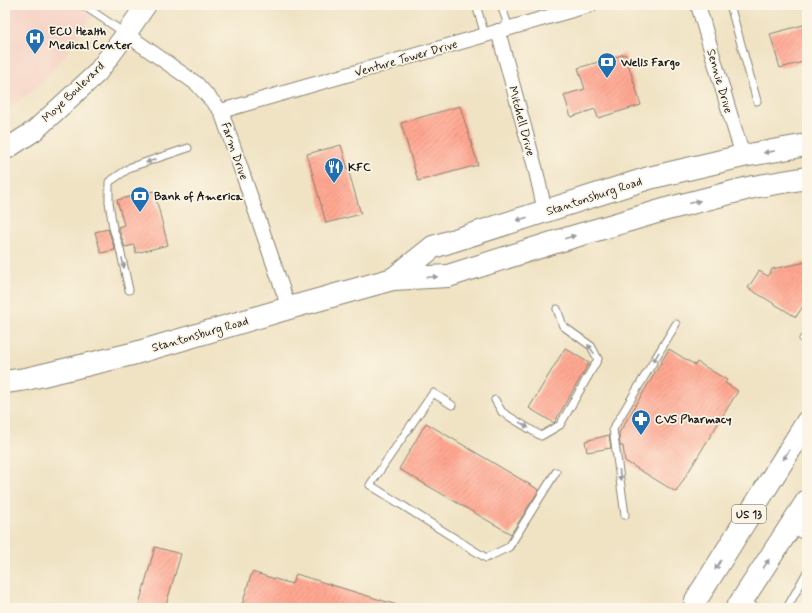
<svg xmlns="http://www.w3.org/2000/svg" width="812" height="613" font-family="Mynerve,sans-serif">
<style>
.built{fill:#f6d2c4}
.building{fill:url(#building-hatch)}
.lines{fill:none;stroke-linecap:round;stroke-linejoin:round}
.lane-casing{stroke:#868070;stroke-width:9}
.street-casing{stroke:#868070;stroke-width:16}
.secondary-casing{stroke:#868070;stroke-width:22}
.primary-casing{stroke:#868070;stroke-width:24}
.lane{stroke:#fff;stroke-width:7}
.street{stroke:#fff;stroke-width:14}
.secondary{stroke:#fff;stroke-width:20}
.primary{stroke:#fff;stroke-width:22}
.oneway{fill:#999}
.labels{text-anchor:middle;stroke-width:3.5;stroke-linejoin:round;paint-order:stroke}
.shield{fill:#fcf5e5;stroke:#5f5d58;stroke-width:1}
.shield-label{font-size:11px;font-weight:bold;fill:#1c1c1c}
.poi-label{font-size:12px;font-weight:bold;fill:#1c1c1c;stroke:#fcf5e5;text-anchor:start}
.street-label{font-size:12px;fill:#1c1c1c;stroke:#fcf5e5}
</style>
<defs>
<pattern id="building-hatch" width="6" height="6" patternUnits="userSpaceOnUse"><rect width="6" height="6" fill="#ffa792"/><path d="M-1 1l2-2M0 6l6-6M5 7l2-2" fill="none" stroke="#da8f7d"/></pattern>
</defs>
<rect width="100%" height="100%" fill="#fcf5e5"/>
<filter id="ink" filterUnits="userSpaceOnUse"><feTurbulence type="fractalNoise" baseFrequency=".025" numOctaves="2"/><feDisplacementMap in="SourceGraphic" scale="8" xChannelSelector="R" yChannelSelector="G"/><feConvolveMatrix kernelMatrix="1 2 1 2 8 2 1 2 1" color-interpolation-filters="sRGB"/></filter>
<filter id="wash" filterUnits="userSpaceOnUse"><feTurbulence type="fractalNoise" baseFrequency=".012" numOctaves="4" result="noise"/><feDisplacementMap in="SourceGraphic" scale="16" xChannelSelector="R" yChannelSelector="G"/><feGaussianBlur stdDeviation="0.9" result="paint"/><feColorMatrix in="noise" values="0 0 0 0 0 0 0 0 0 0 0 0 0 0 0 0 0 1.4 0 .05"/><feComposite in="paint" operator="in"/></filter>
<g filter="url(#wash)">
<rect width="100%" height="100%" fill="#f0e3c4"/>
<!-- built -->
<polygon class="built" points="5,5 100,5 58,65 38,86 5,111"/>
<g id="blocks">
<!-- building -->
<g class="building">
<polygon points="807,24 807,61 780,68 770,34"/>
<polygon points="625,54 641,105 598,118 595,109 571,117 564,95 585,89 578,68"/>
<polygon points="460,106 478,165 418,181 401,123"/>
<polygon points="341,145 361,214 326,223 307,154"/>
<polygon points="154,191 168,245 136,253 134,245 125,247 118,227 124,225 117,200"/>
<polygon points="108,229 115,250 101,253 95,232"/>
<polygon points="807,262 807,300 796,317 748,288 759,271 768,276 772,269"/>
<polygon points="565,348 589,363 554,423 529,408"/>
<polygon points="669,349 695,365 697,362 727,380 725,383 738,391 676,492 625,461 623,446 620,446 619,433"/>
<polygon points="426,423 539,490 511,534 399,469"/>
<polygon points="609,435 611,448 587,452 585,441"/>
<polygon points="155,547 181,554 165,608 138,608"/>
<polygon points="252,572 292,584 296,574 397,605 397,608 241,608"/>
</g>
</g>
</g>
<g filter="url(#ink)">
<use href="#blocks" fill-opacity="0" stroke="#868070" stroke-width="1"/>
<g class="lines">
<defs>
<g id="lane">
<polyline points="83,5 126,34"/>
<polyline points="476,5 485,35"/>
<polyline points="501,5 509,28"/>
<polyline points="730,5 757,101"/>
<polyline points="129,290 120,249 113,228 109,202 109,182 131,167 188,148"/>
<polyline points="803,339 807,336"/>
<polyline points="495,400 502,412 541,436 560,425 598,359 591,346 563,326 557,309"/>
<polyline points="452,405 433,393 370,485 486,558 509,547 556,472"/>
<polyline points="625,515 613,429 676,324"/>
<polyline points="792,529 807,538"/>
<polyline points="743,601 757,608"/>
<polyline points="787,608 807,572"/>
</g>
<g id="street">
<polyline points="698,5 730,114 743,156"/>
<polyline points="498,31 535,167 545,211"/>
<polyline points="126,34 197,84 221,111 289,308"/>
<polyline points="221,111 590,5"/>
</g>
<polyline id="secondary" points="5,150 34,131 97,73 126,34 146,5"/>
<g id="primary">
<polyline points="393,279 433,247 649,178 743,156 807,145"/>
<polyline points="5,382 26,379 132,354 289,308 393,279 448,276 552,243 667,209 753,187 807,178"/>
<polyline points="695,608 696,600 807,422"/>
<polyline points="737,608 807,501"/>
</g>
</defs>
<!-- lane casing -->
<use href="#lane" class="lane-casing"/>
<!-- street casing -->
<use href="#street" class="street-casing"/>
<!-- secondary casing -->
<use href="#secondary" class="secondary-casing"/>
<!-- primary casing -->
<use href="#primary" class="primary-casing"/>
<!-- lane -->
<use href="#lane" class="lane"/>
<!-- street -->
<use href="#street" class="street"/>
<!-- secondary -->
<use href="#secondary" class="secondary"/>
<!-- primary -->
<use href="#primary" class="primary"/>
</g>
<!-- one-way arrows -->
<defs><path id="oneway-solid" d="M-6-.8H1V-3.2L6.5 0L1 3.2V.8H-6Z"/></defs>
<g class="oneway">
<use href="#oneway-solid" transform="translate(769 152) rotate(171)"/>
<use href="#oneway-solid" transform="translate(151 161) rotate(161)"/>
<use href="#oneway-solid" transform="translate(695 202) rotate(-14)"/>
<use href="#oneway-solid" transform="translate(522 219) rotate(162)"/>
<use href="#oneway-solid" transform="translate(570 237) rotate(-16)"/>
<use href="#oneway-solid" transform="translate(123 263) rotate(78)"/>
<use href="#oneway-solid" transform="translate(432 277) rotate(-3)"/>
<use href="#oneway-solid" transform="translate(591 349) rotate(-126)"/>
<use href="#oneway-solid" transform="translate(656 357) rotate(121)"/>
<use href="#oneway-solid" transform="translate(524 425) rotate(32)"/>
<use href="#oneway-solid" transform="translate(786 455) rotate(122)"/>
<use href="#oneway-solid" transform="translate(620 475) rotate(83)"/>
<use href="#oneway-solid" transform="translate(766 564) rotate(-57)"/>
<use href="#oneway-solid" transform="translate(718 565) rotate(122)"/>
</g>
</g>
<!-- icons -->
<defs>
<symbol id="hospital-pin" viewBox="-11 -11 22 30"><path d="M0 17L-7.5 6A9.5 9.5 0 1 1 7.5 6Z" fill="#1f6fb2" stroke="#fcf5e5"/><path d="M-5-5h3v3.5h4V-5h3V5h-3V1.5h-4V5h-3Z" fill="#fff"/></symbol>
<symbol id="bank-pin" viewBox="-11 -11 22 30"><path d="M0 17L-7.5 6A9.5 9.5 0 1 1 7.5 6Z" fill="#1f6fb2" stroke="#fcf5e5"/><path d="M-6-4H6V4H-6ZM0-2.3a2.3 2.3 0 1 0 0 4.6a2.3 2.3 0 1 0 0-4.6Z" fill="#fff"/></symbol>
<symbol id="restaurant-pin" viewBox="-11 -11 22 30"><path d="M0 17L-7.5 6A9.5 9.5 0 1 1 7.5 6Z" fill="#1f6fb2" stroke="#fcf5e5"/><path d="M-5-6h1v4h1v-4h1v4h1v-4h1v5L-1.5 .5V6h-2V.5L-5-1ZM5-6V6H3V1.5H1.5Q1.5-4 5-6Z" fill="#fff"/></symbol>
<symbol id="pharmacy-pin" viewBox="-11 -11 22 30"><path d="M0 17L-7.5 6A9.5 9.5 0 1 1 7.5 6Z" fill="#1f6fb2" stroke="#fcf5e5"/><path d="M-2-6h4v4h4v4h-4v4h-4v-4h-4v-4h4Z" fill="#fff"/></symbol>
</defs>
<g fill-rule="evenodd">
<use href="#hospital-pin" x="24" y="27" width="22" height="30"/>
<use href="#bank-pin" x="596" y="51" width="22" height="30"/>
<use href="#restaurant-pin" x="323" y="156" width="22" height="30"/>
<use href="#bank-pin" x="129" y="185" width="22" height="30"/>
<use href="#pharmacy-pin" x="630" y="408" width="22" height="30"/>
</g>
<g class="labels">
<!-- shield labels -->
<rect class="shield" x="732" y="505" width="34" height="18" rx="3"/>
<g class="shield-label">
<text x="749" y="518">US 13</text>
</g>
<!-- poi labels -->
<g class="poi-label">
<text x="49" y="35">ECU Health<tspan x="49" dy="14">Medical Center</tspan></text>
<text x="621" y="66">Wells Fargo</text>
<text x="348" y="171">KFC</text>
<text x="154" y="200">Bank of America</text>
<text x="655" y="423">CVS Pharmacy</text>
</g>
<!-- street labels -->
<g class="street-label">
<text transform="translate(406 58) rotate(-16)" y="4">Venture Tower Drive</text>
<text transform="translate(720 81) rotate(74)" y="4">Sennie Drive</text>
<text transform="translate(73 92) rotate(-44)" y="4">Moye Boulevard</text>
<text transform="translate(522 121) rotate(75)" y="4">Mitchell Drive</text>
<text transform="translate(235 151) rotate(71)" y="4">Farm Drive</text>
<text transform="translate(594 196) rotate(-18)" y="4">Stantonsburg Road</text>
<text transform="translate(200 334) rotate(-16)" y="4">Stantonsburg Road</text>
</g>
</g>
<!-- margin -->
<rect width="812" height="613" fill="none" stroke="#fcf5e5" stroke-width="20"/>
</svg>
